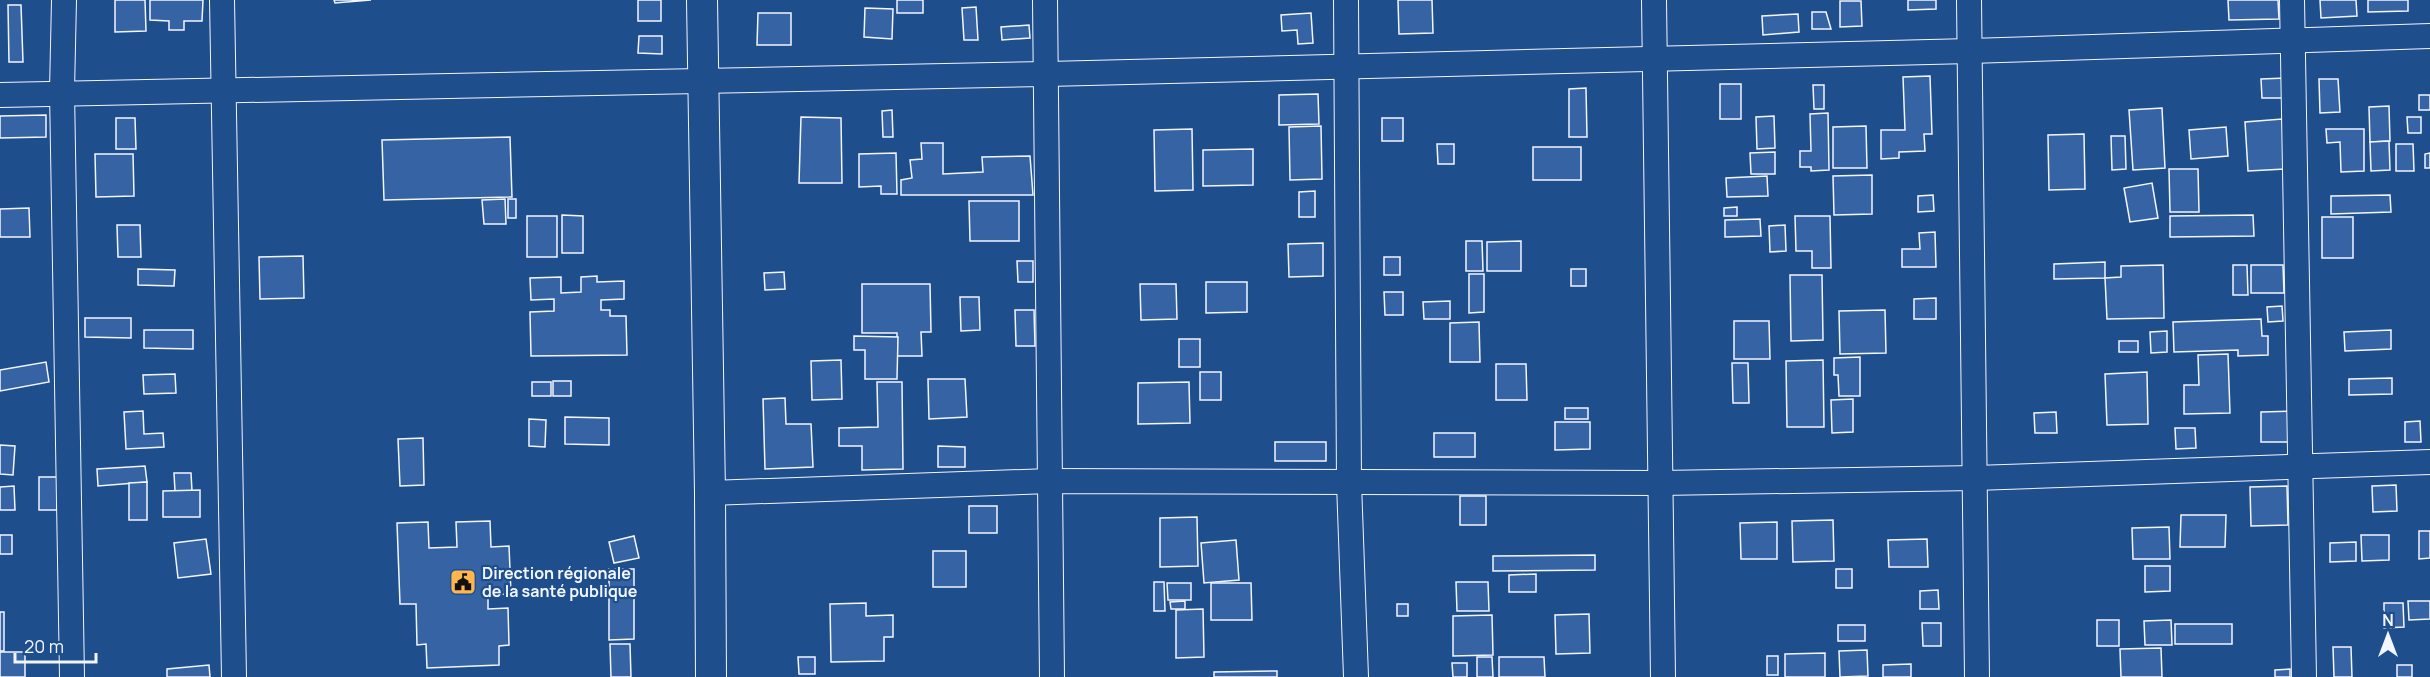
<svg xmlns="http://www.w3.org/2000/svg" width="2430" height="677" font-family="Manrope,sans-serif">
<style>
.building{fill:#3563a3;stroke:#f2f6ff;stroke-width:1.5}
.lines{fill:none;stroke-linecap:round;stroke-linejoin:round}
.minor-casing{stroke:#f2f6ff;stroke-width:26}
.tertiary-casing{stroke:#f2f6ff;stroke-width:32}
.minor{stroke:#1f4e8c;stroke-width:24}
.tertiary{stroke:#1f4e8c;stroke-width:30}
.labels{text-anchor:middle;stroke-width:4.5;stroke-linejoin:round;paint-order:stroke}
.poi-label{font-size:16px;font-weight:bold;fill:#f2f6ff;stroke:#1f4e8c;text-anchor:start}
</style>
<rect width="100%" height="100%" fill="#1f4e8c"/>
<!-- building -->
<g class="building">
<polygon points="115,0 145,0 146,31 115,32"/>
<polygon points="150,0 203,0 202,21 184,21 184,30 169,30 169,21 150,20"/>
<polygon points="334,0 371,0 335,3"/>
<rect x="638" y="0" width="23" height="21"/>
<rect x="897" y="0" width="26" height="13"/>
<polygon points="1398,0 1432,0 1433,33 1399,34"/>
<polygon points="1908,0 1936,0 1936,9 1908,10"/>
<polygon points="2228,0 2278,0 2279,19 2229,20"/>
<polygon points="2320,0 2356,0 2357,16 2321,18"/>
<polygon points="2368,0 2408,0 2408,11 2368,12"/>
<polygon points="1840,1 1861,1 1862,26 1840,27"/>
<polygon points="8,5 21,5 23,62 9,62"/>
<polygon points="976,7 978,40 964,40 962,8"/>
<polygon points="865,8 893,9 892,39 864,37"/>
<polygon points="1812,12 1826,12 1831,29 1812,29"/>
<polygon points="758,13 791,13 791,45 757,45"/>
<polygon points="1311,13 1313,43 1298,44 1297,30 1282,31 1281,15"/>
<polygon points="1798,14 1799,32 1763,35 1762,16"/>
<polygon points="1029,25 1030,38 1002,40 1001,27"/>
<polygon points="639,36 662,36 662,54 638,53"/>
<polygon points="1930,76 1932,134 1924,134 1925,151 1899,152 1899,158 1881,159 1881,130 1905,130 1903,77"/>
<polygon points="2286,78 2286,98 2262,98 2261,79"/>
<polygon points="2319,79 2338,79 2340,112 2320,113"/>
<rect x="1720" y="84" width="21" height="35"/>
<polygon points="1813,85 1824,85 1824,109 1814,109"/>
<polygon points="1586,88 1587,137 1569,137 1569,89"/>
<polygon points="1318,94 1319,124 1279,125 1279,95"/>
<rect x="2419" y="95" width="11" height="15"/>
<polygon points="2389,106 2390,141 2370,142 2369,107"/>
<polygon points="2162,108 2165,168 2133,170 2129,110"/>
<polygon points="892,110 893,137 883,137 882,111"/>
<polygon points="1828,113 1829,170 1811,171 1811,167 1800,167 1800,151 1811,151 1810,114"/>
<polygon points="46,115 46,137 0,138 0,116"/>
<polygon points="1774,116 1775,148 1757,149 1756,117"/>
<polygon points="801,117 841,118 842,183 799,183"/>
<polygon points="2407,117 2421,117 2421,133 2408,133"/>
<polygon points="116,118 135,118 136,149 116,149"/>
<rect x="1382" y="118" width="21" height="23"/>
<polygon points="2282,119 2285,169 2248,171 2245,122"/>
<polygon points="1321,126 1322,179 1290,180 1289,127"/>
<polygon points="1866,126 1867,168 1833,168 1833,127"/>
<polygon points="2226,127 2228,156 2191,159 2189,130"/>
<polygon points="1192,129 1193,190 1155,191 1154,130"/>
<polygon points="2326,129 2364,129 2364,171 2341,172 2340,142 2327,143"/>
<polygon points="2084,134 2085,189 2049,190 2048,135"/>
<polygon points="2111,136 2125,136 2126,169 2112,170"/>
<polygon points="510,137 512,197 384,200 382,140"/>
<polygon points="2389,141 2390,170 2371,171 2370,142"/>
<polygon points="921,143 943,143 943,174 983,172 982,157 1030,156 1033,195 901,195 901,180 912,178 910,160 922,159"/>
<polygon points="1437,144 1454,144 1454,164 1438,164"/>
<polygon points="2396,144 2413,144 2414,171 2396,171"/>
<rect x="1533" y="147" width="48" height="33"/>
<polygon points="1253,149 1253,185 1203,186 1203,150"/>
<polygon points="1775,152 1775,174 1751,174 1750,153"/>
<polygon points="896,153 897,194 881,194 881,186 859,187 859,154"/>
<polygon points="2430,153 2430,168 2425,168 2425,154"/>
<polygon points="95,154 133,154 134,196 96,197"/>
<polygon points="2169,169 2198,169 2199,212 2170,212"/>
<polygon points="1872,175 1872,214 1834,215 1833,176"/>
<polygon points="1767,176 1768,196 1727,197 1726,178"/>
<polygon points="2152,183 2158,218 2130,222 2124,188"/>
<polygon points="1315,191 1315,217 1299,217 1299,192"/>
<polygon points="1933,195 1934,211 1918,212 1918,196"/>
<polygon points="2390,195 2391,212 2331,214 2331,196"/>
<polygon points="505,199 506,224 484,224 482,200"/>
<rect x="508" y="199" width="8" height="19"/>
<polygon points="969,201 1019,201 1019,241 970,241"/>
<polygon points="1737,207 1737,216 1724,216 1724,208"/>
<polygon points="29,208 30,237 0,237 0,209"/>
<polygon points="562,215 583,216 583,253 562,253"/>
<polygon points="2253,215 2254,236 2170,237 2170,216"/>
<rect x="527" y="216" width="30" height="41"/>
<polygon points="1795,216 1830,216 1831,268 1812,268 1812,251 1796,251"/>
<rect x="2322" y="217" width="31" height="41"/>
<polygon points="1760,219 1761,236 1725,237 1725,220"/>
<polygon points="117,225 140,225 141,257 118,257"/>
<polygon points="1785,225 1786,251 1770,252 1769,226"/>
<polygon points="1935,232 1936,267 1902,267 1902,249 1920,249 1919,233"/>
<polygon points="1466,241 1482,241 1483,271 1466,271"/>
<polygon points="1521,241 1521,271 1487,271 1487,242"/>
<polygon points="1323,243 1323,276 1289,277 1288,244"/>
<polygon points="303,256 304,298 260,299 259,257"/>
<rect x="1384" y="257" width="16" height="18"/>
<polygon points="1017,261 1033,261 1033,282 1018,282"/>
<polygon points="2105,262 2105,278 2054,279 2054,264"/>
<polygon points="2163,265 2164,318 2107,319 2105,278 2121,277 2121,266"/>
<polygon points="2233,265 2247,265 2248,295 2233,295"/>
<polygon points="2251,265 2283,265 2284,293 2251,293"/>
<polygon points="138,269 175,270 174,286 138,285"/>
<rect x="1571" y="269" width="15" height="17"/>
<polygon points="784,272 785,289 765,290 764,273"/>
<polygon points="1469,274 1484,274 1484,312 1469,313"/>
<polygon points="1790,275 1822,275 1823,340 1791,341"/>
<polygon points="597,276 597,282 624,281 624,299 601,300 601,310 610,310 610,316 626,316 627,355 531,356 530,312 554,311 554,299 531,300 530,278 561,277 561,293 581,292 581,277"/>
<polygon points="1206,282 1247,282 1247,312 1206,313"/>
<polygon points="862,284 930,284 931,332 921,332 922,356 897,356 897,333 862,333"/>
<polygon points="1140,284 1176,284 1177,319 1141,320"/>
<polygon points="1384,292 1403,292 1403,315 1385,315"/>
<polygon points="960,297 979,297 980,330 961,331"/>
<polygon points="1936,298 1936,319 1914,319 1914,299"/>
<polygon points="1450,301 1450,319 1424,319 1423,302"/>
<polygon points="2282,306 2283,321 2268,322 2267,307"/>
<polygon points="1015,310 1034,310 1035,346 1016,346"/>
<polygon points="1885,310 1886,353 1840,354 1839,311"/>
<polygon points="85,318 131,318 131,338 85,337"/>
<polygon points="2261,319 2262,336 2268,336 2268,355 2238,356 2238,350 2174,352 2173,322"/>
<polygon points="1734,321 1769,321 1770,359 1734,359"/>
<polygon points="1479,322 1480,362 1450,362 1450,323"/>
<polygon points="144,330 193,330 193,349 144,348"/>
<polygon points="2391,330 2391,349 2345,351 2344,332"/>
<polygon points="2167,331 2167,352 2151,353 2150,332"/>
<polygon points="854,336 898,337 897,379 865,379 865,350 854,350"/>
<rect x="1179" y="339" width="21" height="28"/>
<rect x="2119" y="341" width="19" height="11"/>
<polygon points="2228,354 2230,413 2184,414 2184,385 2199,385 2198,355"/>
<polygon points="1860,357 1860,396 1839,396 1838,375 1834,375 1834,358"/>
<polygon points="841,360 842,399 812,400 811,361"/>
<polygon points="1823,360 1824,427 1787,427 1786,361"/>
<polygon points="46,362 49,382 0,391 0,370"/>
<polygon points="1732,363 1748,363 1749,403 1733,403"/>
<polygon points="1496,364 1526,364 1527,400 1496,400"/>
<rect x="1200" y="372" width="21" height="28"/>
<polygon points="2147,372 2148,424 2107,425 2105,374"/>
<polygon points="175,374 176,393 144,394 143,375"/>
<polygon points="2392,378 2392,394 2349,395 2349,379"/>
<polygon points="928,379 965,379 967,417 929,419"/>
<rect x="553" y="381" width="18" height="15"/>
<rect x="532" y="382" width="19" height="14"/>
<polygon points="877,382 902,382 903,469 862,470 862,446 839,446 839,428 878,427"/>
<polygon points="1189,382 1190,423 1138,424 1138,383"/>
<polygon points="785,398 786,424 811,424 813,467 765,469 763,399"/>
<polygon points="1853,399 1853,432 1832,433 1831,400"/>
<rect x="1565" y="408" width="23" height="11"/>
<polygon points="143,411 144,434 163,433 164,447 126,449 124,412"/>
<polygon points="2292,411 2293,442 2261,442 2261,412"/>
<polygon points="2056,412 2057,433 2035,433 2034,413"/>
<polygon points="565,417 609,418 609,445 565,444"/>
<polygon points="529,419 546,420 545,447 529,446"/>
<polygon points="2420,421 2421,442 2405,442 2405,422"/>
<polygon points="1555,422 1590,422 1590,449 1555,450"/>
<polygon points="2175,428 2195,428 2196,448 2176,449"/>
<rect x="1434" y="433" width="41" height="24"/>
<polygon points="423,438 424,485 400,486 398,439"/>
<rect x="1275" y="442" width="51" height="19"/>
<polygon points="0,445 15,446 13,475 0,474"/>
<polygon points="938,446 965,447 965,467 938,467"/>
<polygon points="145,466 147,482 98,486 97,469"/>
<polygon points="174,473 191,473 192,491 175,491"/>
<rect x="39" y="477" width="18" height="33"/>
<polygon points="147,482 147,520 129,520 129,483"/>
<polygon points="2396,485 2397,511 2373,512 2372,486"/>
<polygon points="14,486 15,510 0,510 0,487"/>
<polygon points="2287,486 2288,525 2251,526 2250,487"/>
<polygon points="200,490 200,517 163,517 163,491"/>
<rect x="1460" y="496" width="26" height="29"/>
<rect x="969" y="506" width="28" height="27"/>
<polygon points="2181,515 2226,515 2225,547 2180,547"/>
<polygon points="1197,517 1198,566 1160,567 1160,518"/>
<polygon points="1833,520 1834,561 1793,562 1792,521"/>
<polygon points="490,521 491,547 509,546 511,594 488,595 488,609 508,608 509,645 499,646 499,665 427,668 426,644 417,645 416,604 400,604 397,523 428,522 429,548 457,547 456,522"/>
<polygon points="1777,522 1777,559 1741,559 1740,523"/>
<polygon points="2169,527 2170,559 2133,559 2132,528"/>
<polygon points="2419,531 2430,531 2430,558 2419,559"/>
<rect x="0" y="535" width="12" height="19"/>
<polygon points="2361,535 2389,535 2389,560 2362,561"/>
<polygon points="634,536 639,558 614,563 609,542"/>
<polygon points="206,539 211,574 178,578 174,543"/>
<polygon points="1927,539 1928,567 1889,567 1888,540"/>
<polygon points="1236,540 1239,580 1204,583 1201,543"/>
<polygon points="2356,542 2356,561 2330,562 2330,543"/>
<rect x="933" y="551" width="33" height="36"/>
<polygon points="1595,555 1595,570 1493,571 1493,556"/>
<polygon points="2145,566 2170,566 2170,591 2145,592"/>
<polygon points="609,569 634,569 634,639 609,640"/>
<rect x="1836" y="569" width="16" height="19"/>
<polygon points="1536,574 1536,592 1509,592 1509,575"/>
<polygon points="1154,582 1164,582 1165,611 1154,611"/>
<polygon points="1456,582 1488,582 1489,611 1457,611"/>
<polygon points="1167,583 1191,583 1191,600 1168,600"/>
<polygon points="1211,583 1251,583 1252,620 1211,620"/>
<polygon points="1938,590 1939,609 1920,609 1920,591"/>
<polygon points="1185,601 1185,609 1171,609 1170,602"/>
<polygon points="2408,601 2430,601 2430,619 2409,620"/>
<polygon points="866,603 866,616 893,615 893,637 884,637 884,661 831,662 830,604"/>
<polygon points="2384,603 2403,603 2404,627 2384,628"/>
<rect x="1397" y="604" width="11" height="12"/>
<polygon points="1203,609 1204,657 1176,658 1176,610"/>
<rect x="0" y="612" width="4" height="39"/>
<polygon points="1589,614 1590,653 1556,654 1555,615"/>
<polygon points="1492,615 1493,655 1453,656 1453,616"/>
<rect x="2097" y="620" width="22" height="26"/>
<polygon points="2171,620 2172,645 2145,645 2144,621"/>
<polygon points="1922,623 1941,623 1941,646 1923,646"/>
<rect x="2175" y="624" width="57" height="20"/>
<rect x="1838" y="625" width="27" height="16"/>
<polygon points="610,644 630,644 631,677 611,677"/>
<polygon points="2333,647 2351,647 2352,677 2334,677"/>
<polygon points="2161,648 2162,677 2121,677 2120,649"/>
<polygon points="1867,650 1868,676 1840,677 1839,651"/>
<rect x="0" y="652" width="25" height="25"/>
<polygon points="1825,653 1825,677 1785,677 1785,654"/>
<rect x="1767" y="656" width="11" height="19"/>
<polygon points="798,657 815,657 815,674 799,674"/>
<polygon points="1477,657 1492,657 1493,677 1477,677"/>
<polygon points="1499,657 1544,657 1545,677 1499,677"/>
<polygon points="1452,663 1467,663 1467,677 1453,677"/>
<polygon points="1911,664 1911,677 1883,677 1883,665"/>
<polygon points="209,665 210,677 167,677 167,669"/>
<rect x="2397" y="665" width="15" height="12"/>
<polygon points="2290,669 2290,677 2275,677 2275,670"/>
<polygon points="1277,671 1277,677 1214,677 1214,672"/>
</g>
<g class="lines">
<defs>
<g id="minor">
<polyline points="64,0 62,91 72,677"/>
<polyline points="222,0 234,677"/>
<polyline points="1045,0 1052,677"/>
<polyline points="1346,0 1349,483 1356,677"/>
<polyline points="1654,0 1663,677"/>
<polyline points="1969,0 1977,677"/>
<polyline points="2292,0 2304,677"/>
<polyline points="0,95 1047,74 1970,51 2430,36"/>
<polyline points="710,493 1050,481 1660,483 1975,478 2430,462"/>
</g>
<polyline id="tertiary" points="702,0 710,493 711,677"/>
</defs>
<!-- minor casing -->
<use href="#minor" class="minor-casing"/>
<!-- tertiary casing -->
<use href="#tertiary" class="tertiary-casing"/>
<!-- minor -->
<use href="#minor" class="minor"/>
<!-- tertiary -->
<use href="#tertiary" class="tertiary"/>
</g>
<!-- icons -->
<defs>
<symbol id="civic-square" viewBox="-11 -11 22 22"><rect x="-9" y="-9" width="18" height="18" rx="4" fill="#ffb74d" stroke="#1f4e8c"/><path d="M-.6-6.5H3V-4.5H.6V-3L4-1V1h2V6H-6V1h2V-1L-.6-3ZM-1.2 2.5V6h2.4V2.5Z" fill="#111"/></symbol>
</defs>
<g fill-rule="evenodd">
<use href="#civic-square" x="448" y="567" width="30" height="30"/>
</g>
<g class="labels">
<!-- poi labels -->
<g class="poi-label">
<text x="482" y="579">Direction régionale<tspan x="482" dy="18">de la santé publique</tspan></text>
</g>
</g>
<!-- north arrow -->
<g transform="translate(2388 635)" stroke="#1f4e8c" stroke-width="4.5" paint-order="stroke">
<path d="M0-4.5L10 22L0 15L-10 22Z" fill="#f2f6ff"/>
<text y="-9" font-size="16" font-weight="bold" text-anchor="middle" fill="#f2f6ff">N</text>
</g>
<!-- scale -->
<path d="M15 653v9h81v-9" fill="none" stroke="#f2f6ff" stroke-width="3"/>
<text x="24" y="653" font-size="18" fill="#f2f6ff" stroke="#1f4e8c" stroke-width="4.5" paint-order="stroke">20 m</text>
</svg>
